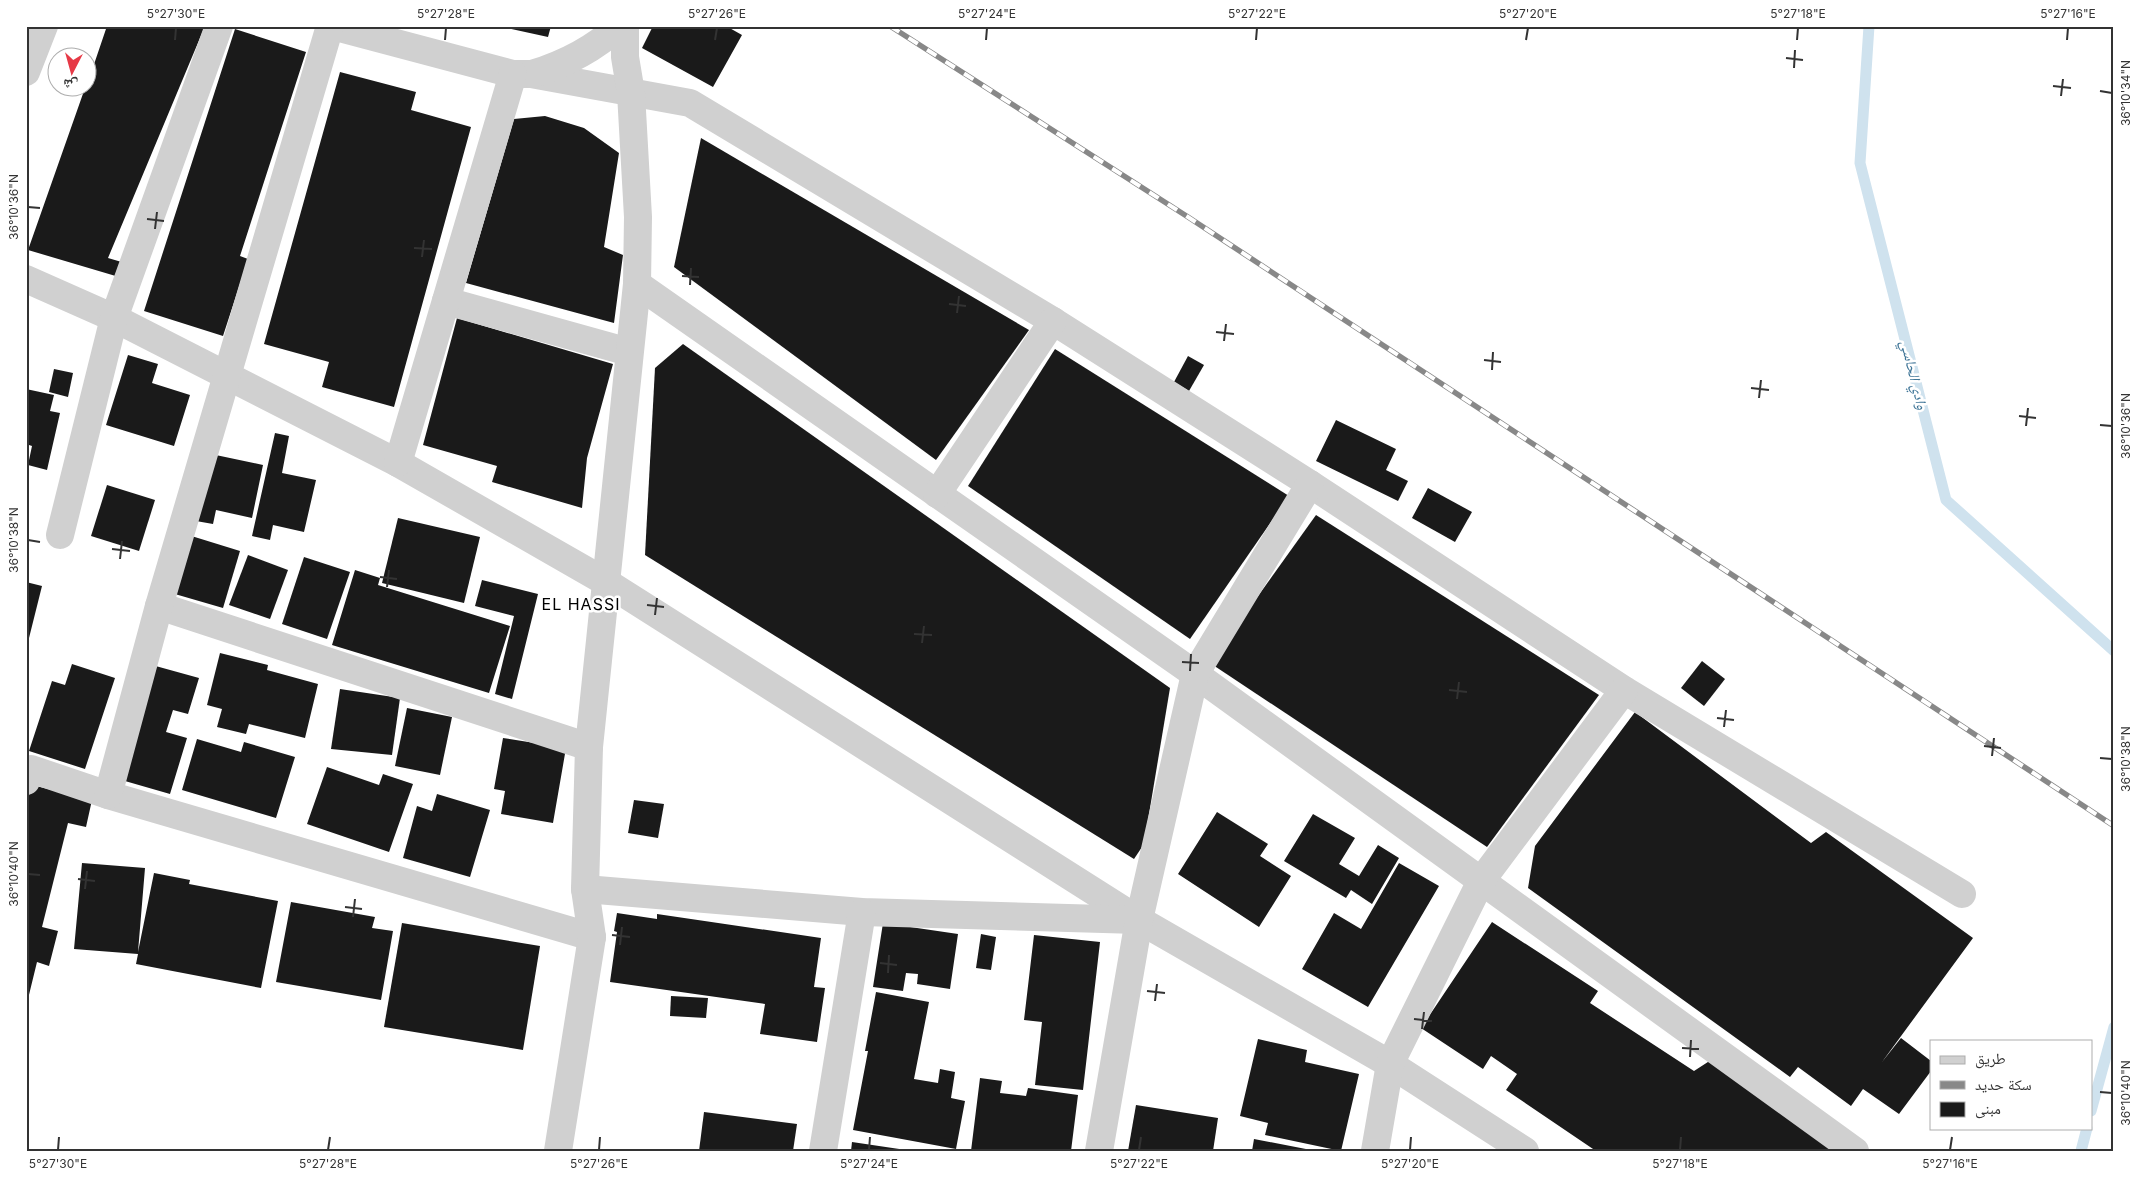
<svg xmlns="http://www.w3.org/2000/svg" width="2140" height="1177" font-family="Inter,'Noto Naskh Arabic',sans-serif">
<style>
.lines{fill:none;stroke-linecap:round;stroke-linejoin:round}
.stream{stroke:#cfe2ee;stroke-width:11}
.building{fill:#1a1a1a}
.minor{stroke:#d0d0d0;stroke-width:28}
.tertiary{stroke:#d0d0d0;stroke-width:28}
.rail-casing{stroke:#888;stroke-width:5.5}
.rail{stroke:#fff;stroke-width:4;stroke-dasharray:11;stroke-linecap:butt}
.ticks{fill:none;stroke:#333;stroke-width:2}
.labels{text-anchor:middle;stroke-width:5;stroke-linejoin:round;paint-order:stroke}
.water-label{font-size:15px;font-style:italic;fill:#3f7597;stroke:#fff}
.quarter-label{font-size:16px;letter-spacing:1px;fill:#000;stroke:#fff}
.neatline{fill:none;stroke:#333;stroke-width:2}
.ticks-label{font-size:12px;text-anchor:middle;fill:#333}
</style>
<rect width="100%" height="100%" fill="#fff"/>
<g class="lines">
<!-- stream -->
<g class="stream">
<polyline points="1869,26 1860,163 1946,500 2114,651"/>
<polyline points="2091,1111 2114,1027"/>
<polyline points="2081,1151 2087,1128"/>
</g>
</g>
<!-- building -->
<g class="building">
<polygon points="107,26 205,26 108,258 125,263 119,277 28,250 85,88 88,88 88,82"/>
<polygon points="498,26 551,26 548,37"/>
<polygon points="653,26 670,26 674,28 675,26 726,26 742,35 713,87 642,48"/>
<polygon points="235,29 306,52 240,256 248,259 223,336 144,311"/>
<polygon points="340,72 416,92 411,110 471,127 394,407 322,387 329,362 264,344"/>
<polygon points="545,116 584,128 619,153 604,247 623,255 614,323 466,283 514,119"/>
<polygon points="701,138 1029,330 936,460 674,267"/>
<polygon points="457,318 613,364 587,458 582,508 492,482 497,466 423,445"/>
<polygon points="683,344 1170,688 1144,844 1134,859 645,555 655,368"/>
<polygon points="1055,349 1289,496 1190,639 968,486"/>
<polygon points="128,355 158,364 152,383 190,395 174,446 106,425"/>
<polygon points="1188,356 1204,365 1189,391 1174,382"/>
<polygon points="54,369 73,373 68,397 49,392"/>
<polygon points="26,389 54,395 50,411 60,413 47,470 28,465 32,446 26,444"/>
<polygon points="1336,420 1396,449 1386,470 1408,481 1398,501 1316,461"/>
<polygon points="275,433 289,436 282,473 316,480 304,532 273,525 270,540 252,536"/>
<polygon points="211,454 263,465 252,518 216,510 213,524 196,521"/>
<polygon points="107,485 155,500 139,551 91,536"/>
<polygon points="1428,488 1472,512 1455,542 1412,518"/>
<polygon points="1316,515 1599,695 1487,847 1210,663"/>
<polygon points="398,518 480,537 464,603 382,583"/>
<polygon points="185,534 240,551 223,608 168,592"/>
<polygon points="248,555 288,570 270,619 229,605"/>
<polygon points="304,557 350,572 327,639 282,624"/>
<polygon points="355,570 380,578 378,585 510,626 489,693 332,645"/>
<polygon points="482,580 538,594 512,699 495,694 514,616 475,606"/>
<polygon points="26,582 42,586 27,646 26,645"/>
<polygon points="220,653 268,665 267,670 318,684 305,738 249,724 246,734 217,727 222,709 207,705"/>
<polygon points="1702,661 1725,679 1704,706 1681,688"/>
<polygon points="72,664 115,678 85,769 29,751 52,681 65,685"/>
<polygon points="152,665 199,678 188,714 173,710 166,732 187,738 170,794 118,779"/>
<polygon points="340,689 400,698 392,755 331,749"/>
<polygon points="407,708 452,717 440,775 395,766"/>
<polygon points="1635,712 1811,843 1826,832 1973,938 1882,1062 1901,1038 1931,1061 1931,1071 1899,1114 1863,1089 1851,1106 1798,1067 1790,1077 1528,888 1535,846"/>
<polygon points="503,738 566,748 553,823 501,814 505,791 494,789"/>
<polygon points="197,739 241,752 244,742 295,757 276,818 182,790"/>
<polygon points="327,767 379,785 383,774 413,784 389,852 307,824"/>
<polygon points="32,785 92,800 86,827 68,823 42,927 58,931 49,966 37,962 27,1003 26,806"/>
<polygon points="437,794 490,810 470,877 403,858 417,806 432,811"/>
<polygon points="634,800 664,804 658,838 628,833"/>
<polygon points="1217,812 1268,844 1260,856 1291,876 1259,927 1178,874"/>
<polygon points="1313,814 1355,838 1339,864 1359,876 1378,845 1399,858 1372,904 1351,890 1346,898 1284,861"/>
<polygon points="82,863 145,868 138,952 154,873 190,880 189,884 278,901 261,988 136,964 138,954 74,949"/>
<polygon points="1399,863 1439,886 1368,1007 1302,969 1334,913 1361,929"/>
<polygon points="291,902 375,917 372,928 393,931 381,1000 276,982"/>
<polygon points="617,913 657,919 657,914 821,938 814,987 825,988 817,1042 760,1034 765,1004 610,982 617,932 614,931"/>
<polygon points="1492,922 1598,991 1590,1003 1694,1071 1711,1060 1846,1151 1596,1151 1506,1090 1517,1074 1491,1056 1483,1069 1421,1028"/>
<polygon points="402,923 540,946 523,1050 384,1027"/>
<polygon points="883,923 958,934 950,989 917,984 918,974 906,973 903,991 873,987"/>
<polygon points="981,934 996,937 991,970 976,968"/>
<polygon points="1034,935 1100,942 1083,1090 1035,1085 1042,1022 1024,1020"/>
<polygon points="876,992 929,1002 914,1079 938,1083 940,1069 955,1072 951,1098 965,1101 956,1149 853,1130 868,1051 865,1051"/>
<polygon points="671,996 708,998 706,1018 670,1016"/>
<polygon points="1258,1039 1307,1050 1305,1062 1359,1074 1341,1151 1265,1135 1268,1123 1240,1116"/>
<polygon points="980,1078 1002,1081 1000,1093 1026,1096 1028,1088 1078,1095 1071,1151 971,1151"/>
<polygon points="1136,1105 1218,1118 1213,1151 1128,1151"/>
<polygon points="704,1112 797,1124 793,1151 699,1151"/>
<polygon points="1254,1139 1311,1150 1311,1151 1252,1151"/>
<polygon points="852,1142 906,1150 906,1151 851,1151"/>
</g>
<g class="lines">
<!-- minor -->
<g class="minor">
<polyline points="332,26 513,74 531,74 690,103 1053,321 1310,484 1624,690 1962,894"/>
<polyline points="26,72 44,26"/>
<path d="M532,74C565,64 593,50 619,26"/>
<polyline points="26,279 114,318 398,463 606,582 1139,920 1390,1064 1525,1151"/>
<polyline points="637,284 1195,674 1855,1151"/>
<polyline points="446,301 629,352"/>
<polyline points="398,463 513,74"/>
<polyline points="937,494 1053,321"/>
<polyline points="60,535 114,318 219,26"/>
<polyline points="159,606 589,747"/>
<polyline points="26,781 31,769 108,795 592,937"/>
<polyline points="108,795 159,606 330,26"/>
<polyline points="585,889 862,912 1138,920"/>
<polyline points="823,1151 862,912"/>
<polyline points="1099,1151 1139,920 1195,674 1310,484"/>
<polyline points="1375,1151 1390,1064 1481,881 1624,690"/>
</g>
<!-- tertiary -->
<polyline class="tertiary" points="558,1151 592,937 585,889 589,747 637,284 638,217 631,93 625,57 625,26"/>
<defs>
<polyline id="rail" points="890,26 1188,217 2114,826"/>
</defs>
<!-- rail casing -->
<use href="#rail" class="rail-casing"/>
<!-- rail -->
<use href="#rail" class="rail"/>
</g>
<!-- ticks -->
<path class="ticks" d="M175,40L176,28M445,40L446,28M715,40L717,28M986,40L987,28M1256,40L1257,28M1526,40L1528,28M1797,40L1798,28M2067,40L2068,28M1786,58L1803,60M1794,68L1795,50M2053,86L2071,88M2100,91L2112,93M2061,96L2063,79M28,207L40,208M147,219L164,221M155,229L157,212M414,248L432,249M422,257L424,240M682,276L699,277M690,285L691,268M949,304L966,306M957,313L959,296M1216,332L1234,334M1224,341L1226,324M1484,360L1501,362M1492,370L1493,352M1751,388L1769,390M1759,398L1761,380M2019,416L2036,418M2100,425L2112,426M2026,426L2028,408M28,540L40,542M112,549L130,551M120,559L122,541M380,577L397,579M387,587L389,570M647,605L664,607M655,615L657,598M914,634L932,635M922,643L924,626M1182,662L1199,663M1190,671L1191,654M1449,690L1467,692M1457,699L1459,682M1717,718L1734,720M1724,727L1726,710M1984,746L2001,748M1992,756L1994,738M2100,758L2112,759M28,874L40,875M78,879L95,881M85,889L87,871M345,907L362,909M353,917L355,899M612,935L630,937M620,945L622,927M880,963L897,965M888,973L889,955M1147,991L1165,993M1155,1001L1157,984M1414,1019L1432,1021M1422,1029L1424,1012M1682,1048L1699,1049M1690,1057L1691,1040M2100,1092L2112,1093M58,1150L59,1137M328,1150L330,1137M599,1150L600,1137M869,1150L870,1137M1139,1150L1141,1137M1410,1150L1411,1137M1680,1150L1681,1137M1950,1150L1952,1137"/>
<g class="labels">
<!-- water labels -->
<g class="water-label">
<text transform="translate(1914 375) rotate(76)" y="5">وادي الحاسي</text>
</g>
<!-- quarter labels -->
<g class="quarter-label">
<text x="581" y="610">EL HASSI</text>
</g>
</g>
<!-- border -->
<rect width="2140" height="1177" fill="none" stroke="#ffffff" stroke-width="55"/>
<!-- legend -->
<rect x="1930" y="1040" width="162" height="90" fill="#ffffff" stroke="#adadad"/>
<rect x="1940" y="1056" width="25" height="8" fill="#d0d0d0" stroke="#adadad"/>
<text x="1975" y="1064" font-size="15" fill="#333333">طريق</text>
<rect x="1940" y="1081" width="25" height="8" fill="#888888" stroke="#adadad"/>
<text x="1975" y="1090" font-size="15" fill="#333333">سكة حديد</text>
<rect x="1940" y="1102" width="25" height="15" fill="#1a1a1a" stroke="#adadad"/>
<text x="1975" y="1114" font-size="15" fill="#333333">مبنى</text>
<!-- north arrow -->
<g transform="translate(72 72) rotate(186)"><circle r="24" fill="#ffffff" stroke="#adadad"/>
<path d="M0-4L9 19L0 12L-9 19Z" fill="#e63946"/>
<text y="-8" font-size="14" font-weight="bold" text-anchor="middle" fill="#333333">ش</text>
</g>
<rect x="28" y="28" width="2084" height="1122" class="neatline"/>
<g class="ticks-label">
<text x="176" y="18">5°27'30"E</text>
<text x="446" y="18">5°27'28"E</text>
<text x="717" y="18">5°27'26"E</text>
<text x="987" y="18">5°27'24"E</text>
<text x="1257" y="18">5°27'22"E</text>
<text x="1528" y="18">5°27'20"E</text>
<text x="1798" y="18">5°27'18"E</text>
<text x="2068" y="18">5°27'16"E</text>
<text transform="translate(2126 93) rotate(-90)" y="4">36°10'34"N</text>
<text transform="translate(14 207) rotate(-90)" y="4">36°10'36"N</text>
<text transform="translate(2126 426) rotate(-90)" y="4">36°10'36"N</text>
<text transform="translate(14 540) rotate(-90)" y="4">36°10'38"N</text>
<text transform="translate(2126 759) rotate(-90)" y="4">36°10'38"N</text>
<text transform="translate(14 874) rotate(-90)" y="4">36°10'40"N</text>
<text transform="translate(2126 1093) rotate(-90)" y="4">36°10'40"N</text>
<text x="58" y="1168">5°27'30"E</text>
<text x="328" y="1168">5°27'28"E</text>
<text x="599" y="1168">5°27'26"E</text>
<text x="869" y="1168">5°27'24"E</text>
<text x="1139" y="1168">5°27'22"E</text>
<text x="1410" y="1168">5°27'20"E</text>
<text x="1680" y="1168">5°27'18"E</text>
<text x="1950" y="1168">5°27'16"E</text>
</g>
</svg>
